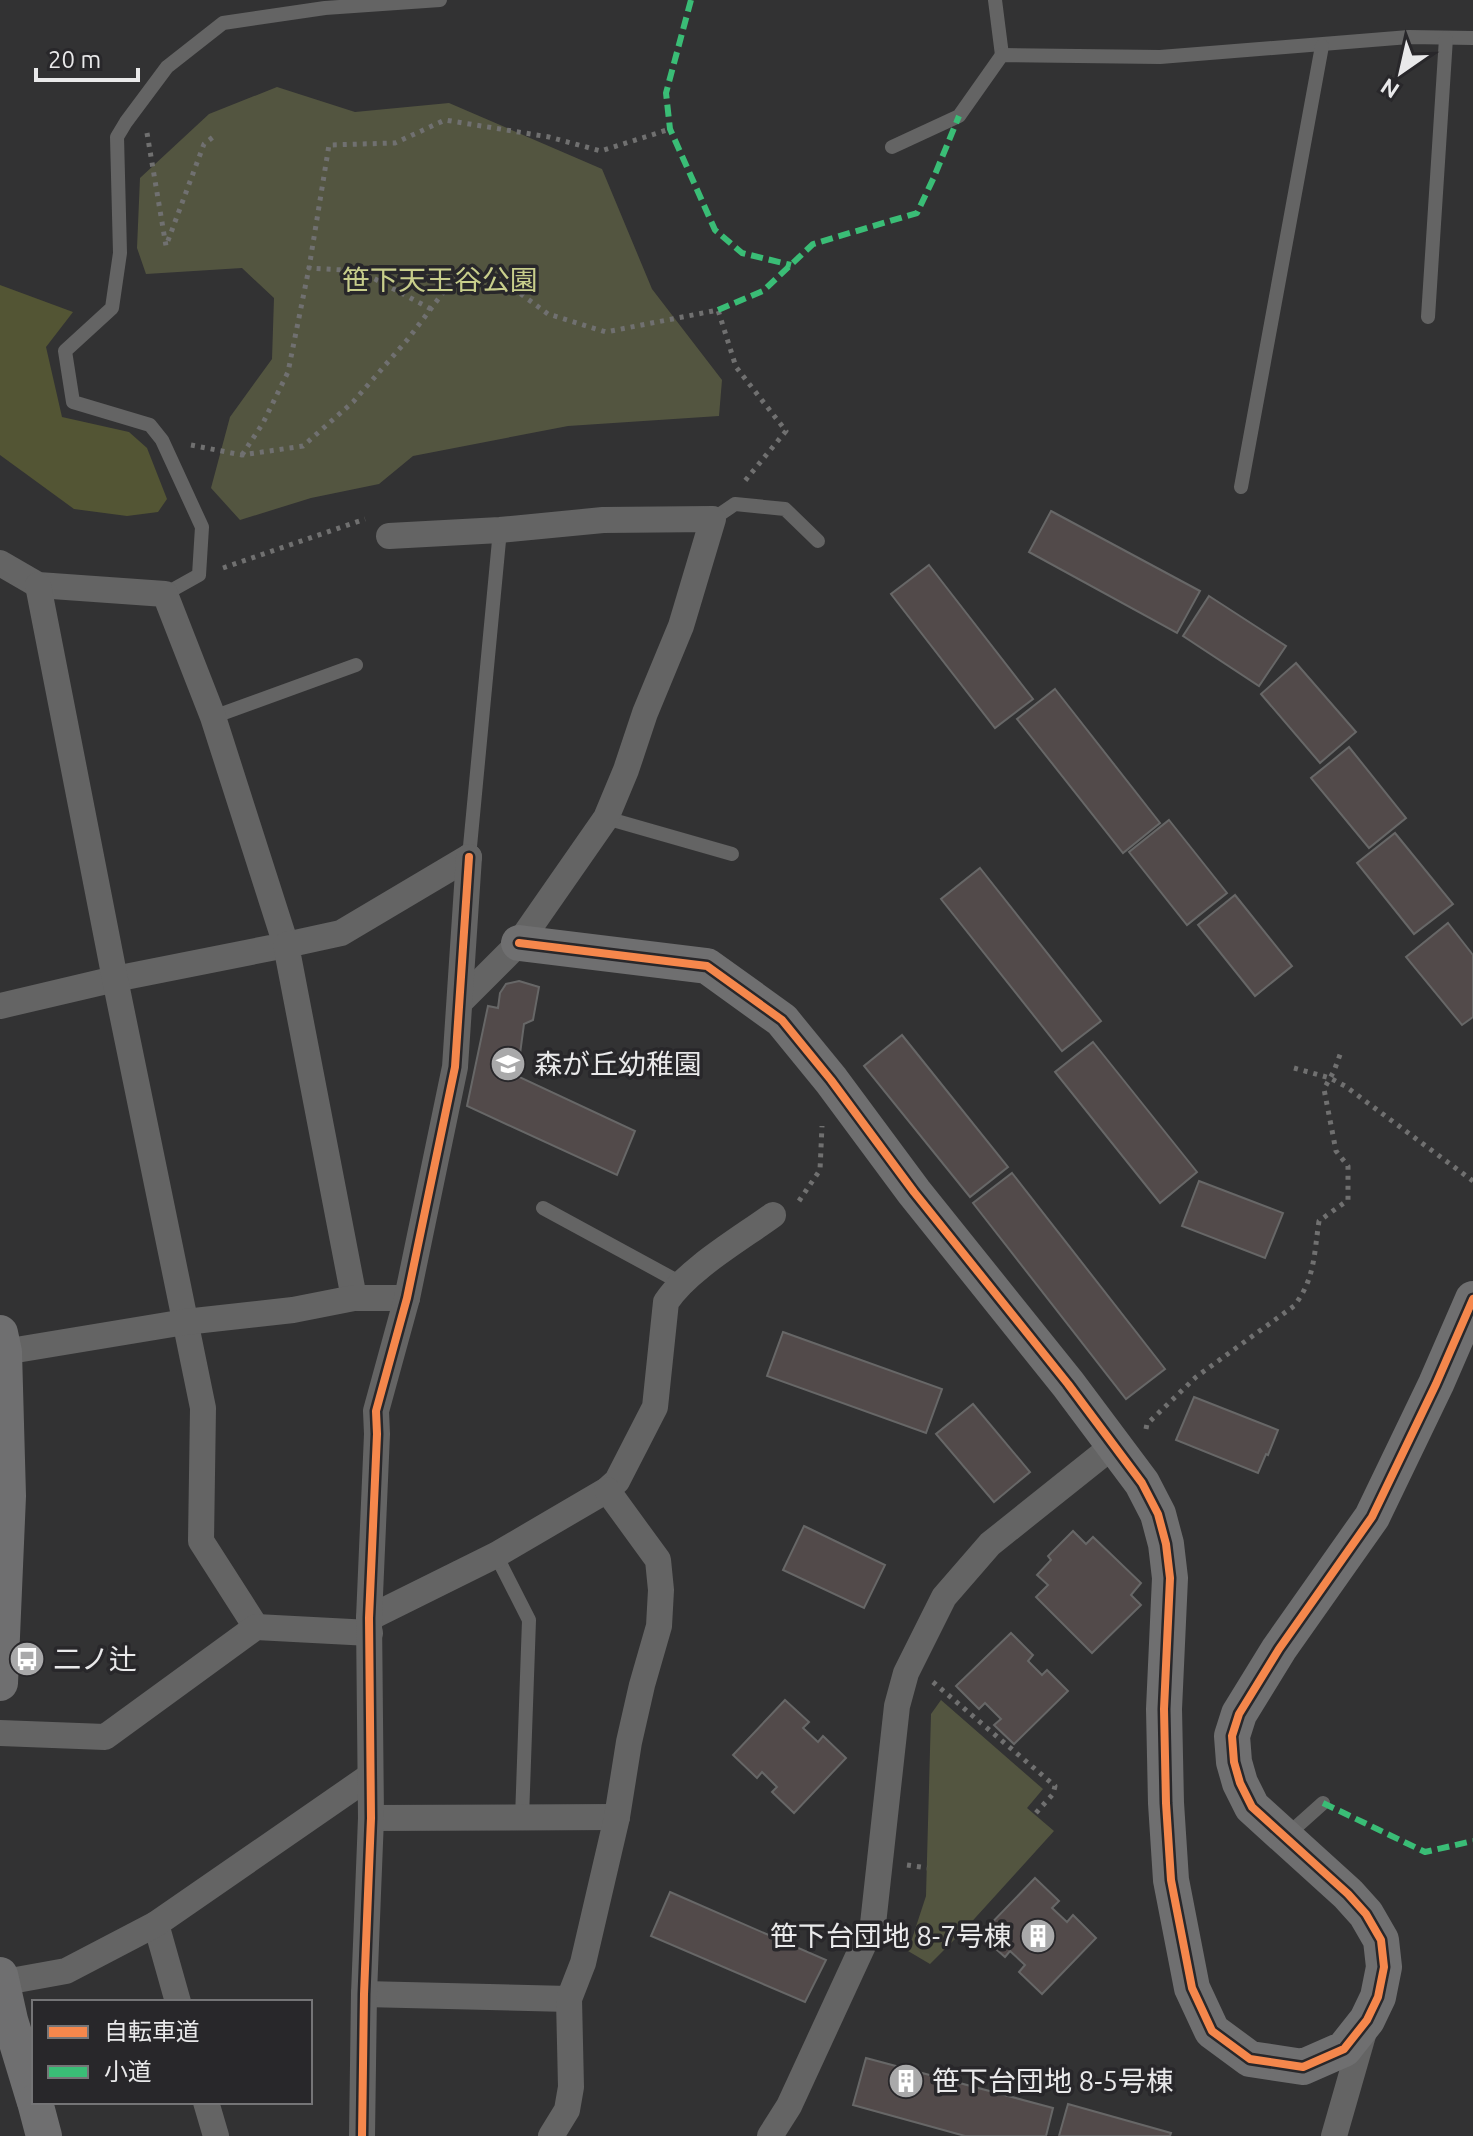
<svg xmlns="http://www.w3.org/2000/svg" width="1473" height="2136" font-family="Ubuntu,'Noto Sans JP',sans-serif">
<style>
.green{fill:#535540}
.forest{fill:#535534}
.building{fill:#524a4a;stroke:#676767;stroke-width:2}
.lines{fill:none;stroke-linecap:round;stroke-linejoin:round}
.path{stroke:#707070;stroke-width:5;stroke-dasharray:4 6;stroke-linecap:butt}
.lane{stroke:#646464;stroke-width:14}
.street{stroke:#646464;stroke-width:26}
.secondary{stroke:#6f6f70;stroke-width:36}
.quiet{stroke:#3abd76;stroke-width:6;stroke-dasharray:12 6;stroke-linecap:butt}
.cycleway-casing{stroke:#28272a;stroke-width:13}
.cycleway{stroke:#f5874c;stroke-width:8}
.labels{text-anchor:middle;stroke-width:7;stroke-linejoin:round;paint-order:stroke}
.park-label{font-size:28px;fill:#c8ce8b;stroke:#28272a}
.poi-label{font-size:28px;fill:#e9e9ea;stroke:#28272a;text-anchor:start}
</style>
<rect width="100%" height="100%" fill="#323233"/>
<!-- green -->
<g class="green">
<polygon points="277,87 355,112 449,103 602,169 652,289 722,380 719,416 568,426 413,456 379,484 311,498 240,520 211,488 230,417 272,359 274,298 242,268 146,274 137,248 140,178 209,114"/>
<polygon points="941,1700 1043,1789 1027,1808 1054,1831 966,1928 930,1964 908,1951 926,1896 931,1714"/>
</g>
<!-- forest -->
<polygon class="forest" points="0,285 73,312 46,347 62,417 129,432 147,448 167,499 158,512 127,516 74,509 0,455"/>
<!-- building -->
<g class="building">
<polygon points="1051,511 1200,591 1177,633 1029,552"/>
<polygon points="929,565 1033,699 995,728 891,594"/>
<polygon points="1209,596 1286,646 1259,686 1183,636"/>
<polygon points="1296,663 1356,732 1320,763 1261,694"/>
<polygon points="1055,689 1160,823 1123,853 1017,719"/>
<polygon points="1349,747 1406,818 1369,848 1311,778"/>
<polygon points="1169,820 1227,893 1187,925 1129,852"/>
<polygon points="1395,833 1453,904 1414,934 1357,863"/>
<polygon points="980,868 1101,1021 1062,1051 941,899"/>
<polygon points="1235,895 1292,966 1255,996 1198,925"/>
<polygon points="1448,923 1473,955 1473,1017 1462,1025 1406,957"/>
<polygon points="519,981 539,987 533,1020 524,1024 517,1076 635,1131 617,1175 467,1106 488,1006 498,1008 500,993 506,984"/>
<polygon points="902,1035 1008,1167 970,1197 864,1066"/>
<polygon points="1093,1042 1197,1172 1160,1203 1055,1072"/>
<polygon points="1012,1173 1165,1369 1126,1399 973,1203"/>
<polygon points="1199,1181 1283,1213 1265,1258 1182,1226"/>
<polygon points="783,1332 942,1389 926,1433 767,1376"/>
<polygon points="1194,1397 1278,1430 1268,1455 1266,1454 1258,1473 1176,1440"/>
<polygon points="973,1404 1030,1472 994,1502 936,1434"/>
<polygon points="804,1526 885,1565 864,1608 783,1570"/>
<polygon points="1073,1531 1086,1544 1093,1537 1141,1583 1131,1595 1141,1605 1092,1653 1036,1597 1048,1585 1037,1575 1051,1560 1048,1556"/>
<polygon points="1011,1633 1033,1655 1028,1661 1042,1675 1047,1670 1068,1691 1014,1744 994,1725 1001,1719 985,1703 979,1709 956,1686"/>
<polygon points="785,1700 809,1722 803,1728 818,1742 823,1736 846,1758 794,1813 772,1792 777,1787 762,1772 757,1778 733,1755"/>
<polygon points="1035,1878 1059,1901 1052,1908 1067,1922 1073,1915 1096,1938 1042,1994 1019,1972 1025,1965 1010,1951 1005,1957 980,1935"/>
<polygon points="670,1892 826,1960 805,2002 651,1936"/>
<polygon points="866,2058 1053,2108 1046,2136 965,2136 853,2105"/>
<polygon points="1068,2104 1171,2133 1170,2136 1059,2136"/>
</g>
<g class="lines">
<!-- path -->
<g class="path">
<polyline points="147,133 166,246 204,144 217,134"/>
<polyline points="431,309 360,271 309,268 329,145 395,143 445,120 549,137 601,151 670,129"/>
<polyline points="191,445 242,455 303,446 353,402 408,339 448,286 478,274 506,283 548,314 606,332 718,310 736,367 786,431 744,482"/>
<polyline points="242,455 263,423 288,372 309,268"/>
<polyline points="223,568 365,519"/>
<polyline points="1294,1068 1330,1078 1345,1086 1473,1181"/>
<polyline points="799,1201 820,1170 822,1126"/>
<path d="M1146,1429L1147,1424L1196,1377L1294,1306C1315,1279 1314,1254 1319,1221L1348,1200V1166L1336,1151L1324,1089L1334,1071L1341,1052"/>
<polyline points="933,1682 1055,1786 1053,1794 1035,1814"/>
<polyline points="907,1865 927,1868"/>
</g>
<!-- lane -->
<g class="lane">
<polyline points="995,0 1002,55"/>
<polyline points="892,147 959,116 1002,55 1160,57 1409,37 1473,38"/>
<polyline points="1428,317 1446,38"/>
<polyline points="1241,487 1322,46"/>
<polyline points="713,519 735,504 785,509 818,541"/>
<polyline points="165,594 199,575 202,527 162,440 150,425 73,402 65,351 112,308 120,253 117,137 126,122 167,67 223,23 325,8 440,0"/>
<polyline points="213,717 356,665"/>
<polyline points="606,818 732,854"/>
<polyline points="469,857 500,530"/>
<polyline points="543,1208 681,1283"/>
<polyline points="496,1555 529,1620 522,1818"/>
<polyline points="1285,1837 1323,1803"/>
</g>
<!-- street -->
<g class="street">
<polyline points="389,536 500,530 603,520 713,519 681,626 645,713 626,770 606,818 519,943 461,1001"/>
<polyline points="0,563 38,585 165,594 213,717 286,945 115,979 0,1006"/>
<polyline points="38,585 115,979 203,1408 201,1541 256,1627"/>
<polyline points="354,1298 286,945 341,933 469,857"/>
<polyline points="4,1352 185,1322 293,1310 354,1298 407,1298"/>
<path d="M369,1618L496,1555L607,1490L617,1481L655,1407L666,1302C688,1269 740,1239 773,1215"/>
<polyline points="0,1733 105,1737 256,1627 370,1633"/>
<polyline points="371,1818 617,1817"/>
<polyline points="156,1924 178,2002"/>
<polyline points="0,1983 66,1971 156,1924 370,1776"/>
<polyline points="364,1994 569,1999"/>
<polyline points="206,2102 216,2136"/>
<polyline points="362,2136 364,1994 371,1818 369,1618 377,1434 376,1411 407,1298 455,1067 469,857"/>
<polyline points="551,2136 567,2110 571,2087 569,1999 583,1963 617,1817 629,1742 642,1685 659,1626 661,1590 658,1560 607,1490"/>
<polyline points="770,2136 789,2106 873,1924 897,1706 906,1673 944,1597 990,1544 1114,1445"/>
<polyline points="1334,2136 1365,2028"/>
</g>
<!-- secondary -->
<g class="secondary">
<polyline points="519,943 707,966 782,1020 831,1080 914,1192 1068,1384 1142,1483 1158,1514 1166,1544 1170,1578 1164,1709 1166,1803 1171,1880 1192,1988 1212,2031 1250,2059 1303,2067 1344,2049 1367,2020 1378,1997 1384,1967 1381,1940 1366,1914 1348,1894 1252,1807 1240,1783 1234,1762 1232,1736 1239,1714 1279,1649 1372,1517 1436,1384 1473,1299"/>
<polyline points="0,1333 4,1352 8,1496 0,1683"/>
<polyline points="0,1975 10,2020 34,2099"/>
<polyline points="35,2102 44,2136"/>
</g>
<!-- quiet -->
<g class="quiet">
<polyline points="691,0 666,93 670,129 715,230 742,253 791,265"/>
<polyline points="718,310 763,291 813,244 917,213 934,177 959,116"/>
<polyline points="1323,1803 1425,1852 1473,1841"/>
</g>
<defs>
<g id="cycleway">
<polyline points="519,943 707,966 782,1020 831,1080 914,1192 1068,1384 1142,1483 1158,1514 1166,1544 1170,1578 1164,1709 1166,1803 1171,1880 1192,1988 1212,2031 1250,2059 1303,2067 1344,2049 1367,2020 1378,1997 1384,1967 1381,1940 1366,1914 1348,1894 1252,1807 1240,1783 1234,1762 1232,1736 1239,1714 1279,1649 1372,1517 1436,1384 1473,1299"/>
<polyline points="362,2136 364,1994 371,1818 369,1618 377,1434 376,1411 407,1298 455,1067 469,857"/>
</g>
</defs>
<!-- cycleway casing -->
<use href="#cycleway" class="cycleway-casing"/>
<!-- cycleway -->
<use href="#cycleway" class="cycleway"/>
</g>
<!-- icons -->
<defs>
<symbol id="school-disc" viewBox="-11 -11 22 22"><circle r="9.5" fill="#a9a9aa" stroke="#28272a"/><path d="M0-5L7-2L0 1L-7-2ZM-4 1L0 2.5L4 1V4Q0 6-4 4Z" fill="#fff"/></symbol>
<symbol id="bus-disc" viewBox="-11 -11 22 22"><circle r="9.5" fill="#a9a9aa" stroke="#28272a"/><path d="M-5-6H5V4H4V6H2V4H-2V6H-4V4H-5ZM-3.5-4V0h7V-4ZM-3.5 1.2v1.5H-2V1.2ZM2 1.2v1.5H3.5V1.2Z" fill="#fff"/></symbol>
<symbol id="building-disc" viewBox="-11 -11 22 22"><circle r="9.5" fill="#a9a9aa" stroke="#28272a"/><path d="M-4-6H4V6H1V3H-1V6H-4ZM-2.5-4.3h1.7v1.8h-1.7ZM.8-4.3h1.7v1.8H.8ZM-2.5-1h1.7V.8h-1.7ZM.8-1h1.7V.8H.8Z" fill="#fff"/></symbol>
</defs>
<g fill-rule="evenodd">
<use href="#school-disc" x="488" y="1044" width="40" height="40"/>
<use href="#bus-disc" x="7" y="1639" width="40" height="40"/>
<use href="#building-disc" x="1018" y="1916" width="40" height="40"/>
<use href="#building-disc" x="886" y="2061" width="40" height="40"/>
</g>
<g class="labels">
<!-- park labels -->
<g class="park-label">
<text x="440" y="290">笹下天王谷公園</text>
</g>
<!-- poi labels -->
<g class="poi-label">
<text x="534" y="1074">森が丘幼稚園</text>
<text x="53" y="1669">二ノ辻</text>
<text x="1012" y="1946" text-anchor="end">笹下台団地 8-7号棟</text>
<text x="932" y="2091">笹下台団地 8-5号棟</text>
</g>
</g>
<!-- legend -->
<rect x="32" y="2000" width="280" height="104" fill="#28272a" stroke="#757577" stroke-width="2"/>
<rect x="48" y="2026" width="40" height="12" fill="#f5874c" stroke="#757577" stroke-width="2"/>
<text x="104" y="2040" font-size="24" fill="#e9e9ea">自転車道</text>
<rect x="48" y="2066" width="40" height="12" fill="#3abd76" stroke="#757577" stroke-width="2"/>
<text x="104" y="2080" font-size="24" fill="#e9e9ea">小道</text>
<!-- north arrow -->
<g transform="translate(1401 72) rotate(214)" stroke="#28272a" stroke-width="6" paint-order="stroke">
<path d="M0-6L14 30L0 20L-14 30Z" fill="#e9e9ea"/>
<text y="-12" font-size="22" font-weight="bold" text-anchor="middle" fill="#e9e9ea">N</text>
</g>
<!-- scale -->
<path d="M36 68v12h102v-12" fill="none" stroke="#e9e9ea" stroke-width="4"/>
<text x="48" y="68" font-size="24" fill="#e9e9ea" stroke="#28272a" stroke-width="6" paint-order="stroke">20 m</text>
</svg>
